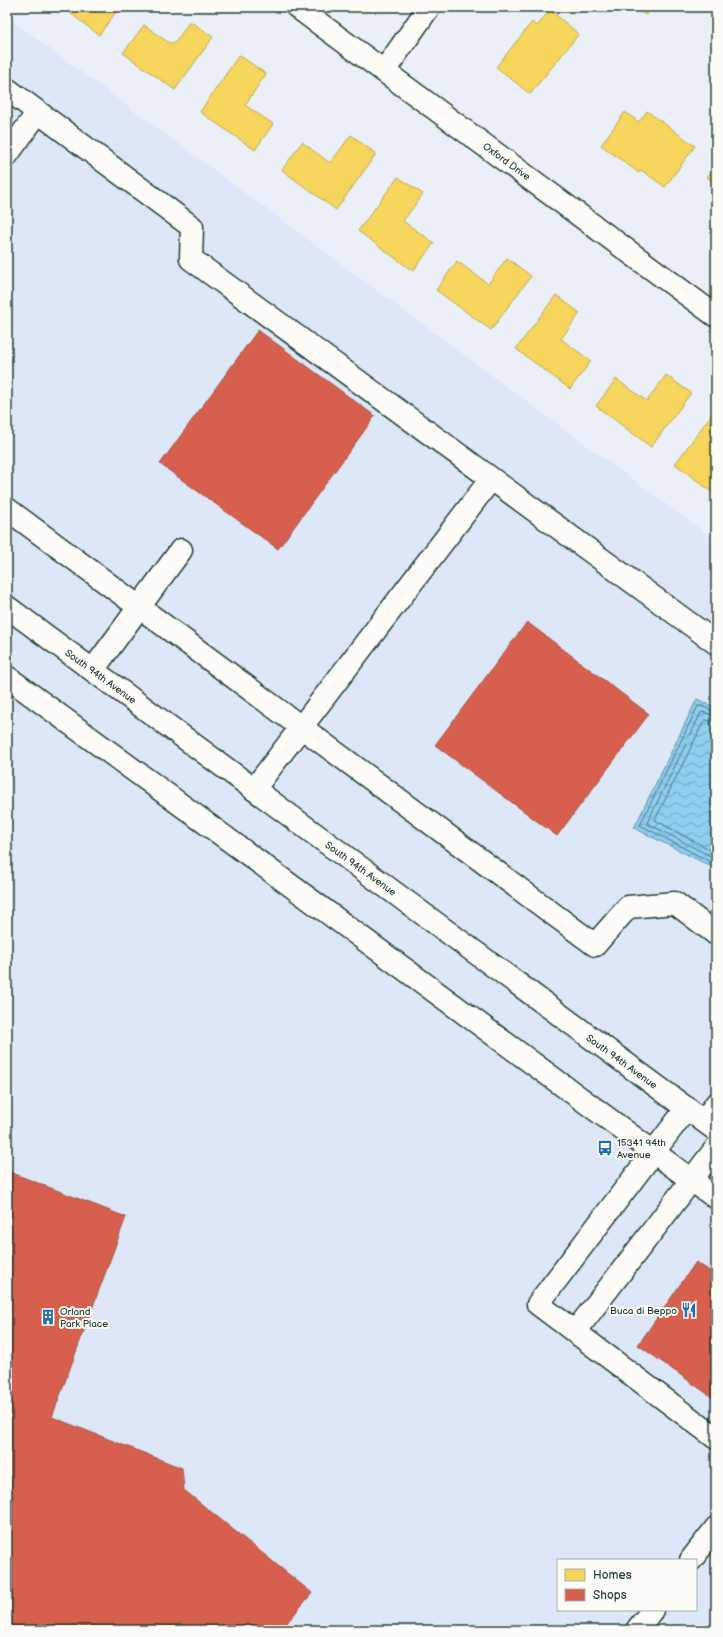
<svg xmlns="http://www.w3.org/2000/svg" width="723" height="1637" font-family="'Balsamiq Sans',sans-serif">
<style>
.built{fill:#dee7f8;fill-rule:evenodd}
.water{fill:url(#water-waves);stroke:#6294a4}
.homes{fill:#f6d55c;stroke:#b6a750}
.shops{fill:#d6604d;stroke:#9f5646}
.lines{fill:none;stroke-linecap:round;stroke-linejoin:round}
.shore{stroke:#4b777f;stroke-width:1}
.minor-casing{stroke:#1f3d34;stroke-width:25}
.minor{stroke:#fdfcf7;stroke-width:22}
.labels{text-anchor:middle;stroke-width:4;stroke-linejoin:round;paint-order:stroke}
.street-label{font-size:10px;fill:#1f3d34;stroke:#fdfcf7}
.poi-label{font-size:10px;fill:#1f3d34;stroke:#fdfcf7;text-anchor:start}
</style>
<defs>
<pattern id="water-waves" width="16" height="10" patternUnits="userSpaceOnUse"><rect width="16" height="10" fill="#8eceef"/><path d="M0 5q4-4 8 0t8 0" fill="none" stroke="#73a8c2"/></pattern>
</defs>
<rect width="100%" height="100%" fill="#ebf0f8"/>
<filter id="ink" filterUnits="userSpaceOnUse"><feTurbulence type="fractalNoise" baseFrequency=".025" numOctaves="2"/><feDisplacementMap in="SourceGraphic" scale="8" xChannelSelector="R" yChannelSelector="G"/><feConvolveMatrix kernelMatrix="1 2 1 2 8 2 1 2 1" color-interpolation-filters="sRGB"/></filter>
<g filter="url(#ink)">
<!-- built -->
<path class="built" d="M7,17L716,541V1630H7ZM558,1560H696V1610H558Z"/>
<!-- water -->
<polygon class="water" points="697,699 716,708 716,869 634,828"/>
<!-- homes -->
<g class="homes">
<polygon points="62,7 117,7 119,8 99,35"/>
<polygon points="631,7 651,7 646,15"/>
<polygon points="550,10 579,34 530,94 496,67 532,22 537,26"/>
<polygon points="190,21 213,37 175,90 123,53 144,25 169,43 175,43"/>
<polygon points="239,55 266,74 245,105 273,124 255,150 200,112"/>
<polygon points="647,111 695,146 665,187 641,170 639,173 601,145 625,112 639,122"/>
<polygon points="351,135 376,154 336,210 282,170 302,142 330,163"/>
<polygon points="716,165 716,184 707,177"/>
<polygon points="398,177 423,194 403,221 434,243 413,271 358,231"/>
<polygon points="507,258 531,276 491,330 436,290 457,261 488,284"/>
<polygon points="556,295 580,313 561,339 591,361 570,389 516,349"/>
<polygon points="666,375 691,393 651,447 596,406 616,379 647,401"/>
<polygon points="715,410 716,411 716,495 675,464"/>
</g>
<!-- shops -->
<g class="shops">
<polygon points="258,330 375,416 278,549 160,464"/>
<polygon points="527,622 649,714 557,836 435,745"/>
<polygon points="7,1171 126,1217 52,1417 182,1468 184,1490 312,1593 281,1630 7,1630"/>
<polygon points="696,1262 716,1275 716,1400 638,1345"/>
</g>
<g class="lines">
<!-- shore -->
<g class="shore">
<polyline points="716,712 701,706 698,706 640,825 716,865"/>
<polyline points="716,717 703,712 701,713 647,823 716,859"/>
<polyline points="716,723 706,720 704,721 655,820 716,853"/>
</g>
<defs>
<g id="minor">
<polyline points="297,7 716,316"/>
<polyline points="384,71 429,7"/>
<polyline points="7,89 38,112"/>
<polyline points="7,155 38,112 192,227 191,259 716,643"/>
<polyline points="7,509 595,945 628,907 675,903 716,934"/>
<polyline points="7,607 716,1130"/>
<polyline points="93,670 181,550"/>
<polyline points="7,677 716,1198"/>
<polyline points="254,789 491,479"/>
<polyline points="687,1108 538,1304 716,1438"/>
<polyline points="704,1121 716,1104"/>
<polyline points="575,1332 716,1148"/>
<polyline points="691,1560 716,1528"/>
<polyline points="637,1630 652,1610"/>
</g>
</defs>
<!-- minor casing -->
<use href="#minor" class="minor-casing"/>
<!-- minor -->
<use href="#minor" class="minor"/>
</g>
</g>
<!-- icons -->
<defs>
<symbol id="bus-bare" viewBox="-9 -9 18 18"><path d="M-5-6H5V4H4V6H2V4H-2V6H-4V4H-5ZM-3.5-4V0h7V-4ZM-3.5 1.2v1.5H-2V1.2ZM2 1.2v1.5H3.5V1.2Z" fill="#1f6fb2" stroke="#fdfcf7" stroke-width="2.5" paint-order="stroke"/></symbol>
<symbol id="restaurant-bare" viewBox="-9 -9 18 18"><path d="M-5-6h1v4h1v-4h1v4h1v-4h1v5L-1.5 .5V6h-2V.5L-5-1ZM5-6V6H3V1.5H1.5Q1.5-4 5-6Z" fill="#1f6fb2" stroke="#fdfcf7" stroke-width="2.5" paint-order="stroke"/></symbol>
<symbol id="building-bare" viewBox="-9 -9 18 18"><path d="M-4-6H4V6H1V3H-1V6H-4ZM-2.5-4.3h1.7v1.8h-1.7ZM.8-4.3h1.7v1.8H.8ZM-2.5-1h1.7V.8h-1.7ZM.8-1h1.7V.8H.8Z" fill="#1f6fb2" stroke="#fdfcf7" stroke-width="2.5" paint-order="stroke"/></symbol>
</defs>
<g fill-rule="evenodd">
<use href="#bus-bare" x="594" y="1137" width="22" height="22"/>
<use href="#restaurant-bare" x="678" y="1299" width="22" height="22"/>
<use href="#building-bare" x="37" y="1306" width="22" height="22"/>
</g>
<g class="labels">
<!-- street labels -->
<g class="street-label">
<text transform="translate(507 161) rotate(36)" y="4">Oxford Drive</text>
<text transform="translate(101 676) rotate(36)" y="4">South 94th Avenue</text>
<text transform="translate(361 868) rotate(36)" y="4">South 94th Avenue</text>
<text transform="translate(622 1061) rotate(36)" y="4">South 94th Avenue</text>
</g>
<!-- poi labels -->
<g class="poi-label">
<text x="617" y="1146">15341 94th<tspan x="617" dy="12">Avenue</tspan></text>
<text x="677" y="1314" text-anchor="end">Buca di Beppo</text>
<text x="60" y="1315">Orland<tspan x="60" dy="12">Park Place</tspan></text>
</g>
</g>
<!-- margin -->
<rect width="723" height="1637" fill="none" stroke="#fdfcf7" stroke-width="24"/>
<rect x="12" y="12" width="699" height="1613" fill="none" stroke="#1f3d34" stroke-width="1.5" filter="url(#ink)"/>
<!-- legend -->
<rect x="557" y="1559" width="140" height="52" fill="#fdfcf7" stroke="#a4b0a9"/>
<rect x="565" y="1569" width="20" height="12" fill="#f6d55c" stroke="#a4b0a9"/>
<text x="593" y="1579" font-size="12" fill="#1f3d34">Homes</text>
<rect x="565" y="1589" width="20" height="12" fill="#d6604d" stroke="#a4b0a9"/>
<text x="593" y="1599" font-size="12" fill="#1f3d34">Shops</text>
</svg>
